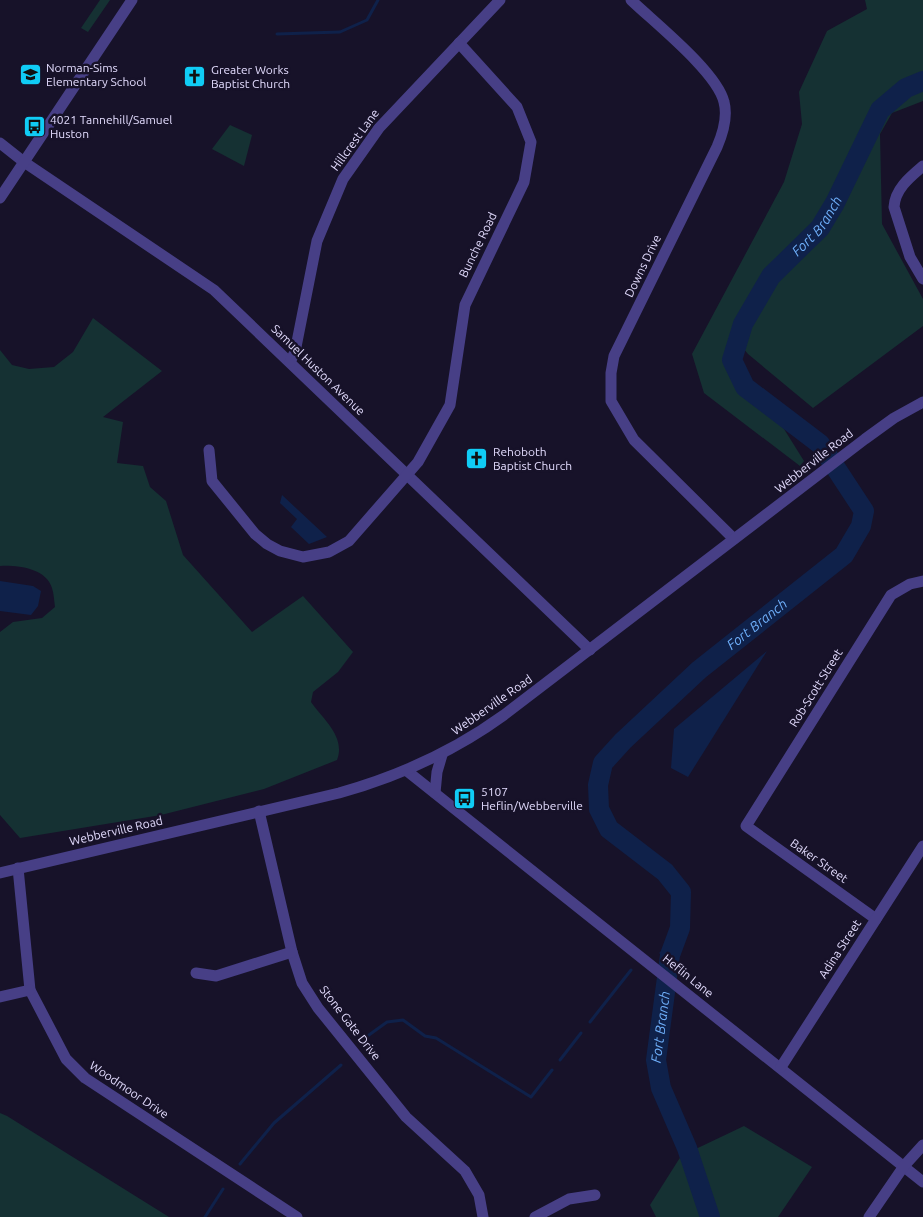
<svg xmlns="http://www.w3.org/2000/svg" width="923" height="1217" font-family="Ubuntu,sans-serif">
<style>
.green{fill:#153133}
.water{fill:#0f214a}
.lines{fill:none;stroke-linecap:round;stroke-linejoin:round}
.stream{stroke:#0f214a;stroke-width:3}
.river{stroke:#0f214a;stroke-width:20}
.minor{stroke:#473f86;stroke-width:11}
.labels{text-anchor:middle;stroke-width:5;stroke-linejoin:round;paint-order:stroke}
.poi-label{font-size:12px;fill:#e2dbfd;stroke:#171229;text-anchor:start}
.street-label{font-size:12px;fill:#e2dbfd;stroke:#171229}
.water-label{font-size:14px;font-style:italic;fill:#6eaef9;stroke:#171229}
</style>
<rect width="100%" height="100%" fill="#171229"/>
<!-- green -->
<g class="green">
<polygon points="100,0 110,0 88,32 81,28"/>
<polygon points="865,0 923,0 923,101 892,113 880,134 882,224 923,299 923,326 813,408 748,354 733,336 727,360 740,387 784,429 804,461 800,466 704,393 692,354 784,182 802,124 799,92 827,31 867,9"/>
<polygon points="230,125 252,135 244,166 212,149"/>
<path d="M93,318L162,371L103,417L123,422L117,463L143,466L150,487L166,501L183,555L252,632L303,596L353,652L338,672L313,692L311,702C323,719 346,737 337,760L264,789L161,815L20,838L0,815V632L13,622L42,618L55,607C54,601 54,594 52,588C46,568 17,565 0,566V350L12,365L29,369L54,367L73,352Z"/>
<polygon points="0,1113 7,1116 169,1217 0,1217"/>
<polygon points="744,1126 812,1167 778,1217 656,1217 650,1205 681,1156"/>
</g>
<!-- water -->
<g class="water">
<polygon points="282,495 327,537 309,544 291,527 297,519 280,503"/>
<polygon points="0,581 33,586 41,591 38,606 31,615 0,611"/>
<polygon points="767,651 688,777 671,768 674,729"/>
</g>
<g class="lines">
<!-- stream -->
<g class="stream">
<polyline points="277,34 340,32 367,20 378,0"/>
<polyline points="661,953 673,947"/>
<polyline points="590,1022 631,970"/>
<polyline points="362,1040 387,1022 403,1020 425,1036 436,1038 531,1097 552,1070"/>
<polyline points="560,1060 581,1033"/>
<polyline points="240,1164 274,1123 341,1065"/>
<polyline points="205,1217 223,1189"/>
</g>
<!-- river -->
<path class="river" id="s1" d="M710,1217L687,1148L661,1088L656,1060L670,955L680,928L681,892L665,872L609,829L599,809L598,785L603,763L623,741L699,670L844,555L861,526L864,511L820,444L745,387L732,360L743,324L771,276L820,228L835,203L880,110L906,88L923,81"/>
<!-- minor -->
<g class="minor">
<path d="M631,0C655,23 717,72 724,102C728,117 723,133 717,147L614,356L611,373V401L634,440L734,539"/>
<polyline points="0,143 24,162 214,290 590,650"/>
<path d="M923,166C910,177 895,189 894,207L910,257L923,279"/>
<polyline points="0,198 132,0"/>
<polyline points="290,362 295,352 317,241 343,179 379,128 500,0"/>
<polyline points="209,450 212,481 255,534 267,544 280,551 303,557 329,552 349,541 418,462 450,405 465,305 524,182 531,142 517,107 459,43"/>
<polyline points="407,771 923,1182"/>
<polyline points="435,793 437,772 442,755"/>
<polyline points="259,811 292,952 302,983 318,1008 406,1117 465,1171 479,1195 483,1217"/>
<polyline points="18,868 30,990 66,1059 85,1078 297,1217"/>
<path d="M0,873L339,793C400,776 453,752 504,715L865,439L894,418L923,402"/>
<polyline points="876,919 746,826 891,595 910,584 923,581"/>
<polyline points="196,973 216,976 292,952"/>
<polyline points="0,997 30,990"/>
<polyline points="781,1067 923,846"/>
<polyline points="535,1217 569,1199 595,1195"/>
<polyline points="869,1217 904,1166 923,1145"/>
</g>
</g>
<!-- icons -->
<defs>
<symbol id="school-square" viewBox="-11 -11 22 22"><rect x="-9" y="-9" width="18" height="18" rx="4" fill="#10ccf5" stroke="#171229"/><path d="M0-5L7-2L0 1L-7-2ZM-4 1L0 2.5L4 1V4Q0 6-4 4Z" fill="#111"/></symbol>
<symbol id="church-square" viewBox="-11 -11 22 22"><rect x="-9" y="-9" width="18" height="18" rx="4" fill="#10ccf5" stroke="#171229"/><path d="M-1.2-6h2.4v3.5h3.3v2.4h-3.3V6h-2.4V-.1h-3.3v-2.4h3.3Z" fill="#111"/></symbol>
<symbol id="bus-square" viewBox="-11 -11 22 22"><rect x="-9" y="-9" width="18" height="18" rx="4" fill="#10ccf5" stroke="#171229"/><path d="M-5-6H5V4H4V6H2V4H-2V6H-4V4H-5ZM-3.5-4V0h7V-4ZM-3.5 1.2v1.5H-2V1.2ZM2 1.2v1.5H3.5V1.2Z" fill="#111"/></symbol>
</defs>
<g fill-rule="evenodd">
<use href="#school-square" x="18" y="62" width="25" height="25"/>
<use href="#church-square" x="182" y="64" width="25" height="25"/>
<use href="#bus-square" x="22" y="114" width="25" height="25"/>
<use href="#church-square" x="464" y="446" width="25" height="25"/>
<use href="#bus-square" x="452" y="786" width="25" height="25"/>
</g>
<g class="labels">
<!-- poi labels -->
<g class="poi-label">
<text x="46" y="72">Norman-Sims<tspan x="46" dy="14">Elementary School</tspan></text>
<text x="211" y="74">Greater Works<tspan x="211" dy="14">Baptist Church</tspan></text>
<text x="50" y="124">4021 Tannehill/Samuel<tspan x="50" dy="14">Huston</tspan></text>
<text x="493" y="456">Rehoboth<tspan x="493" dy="14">Baptist Church</tspan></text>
<text x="481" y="796">5107<tspan x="481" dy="14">Heflin/Webberville</tspan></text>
</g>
<!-- street labels -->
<g class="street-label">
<text transform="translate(355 140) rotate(-54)" y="4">Hillcrest Lane</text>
<text transform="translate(478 245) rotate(-64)" y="4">Bunche Road</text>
<text transform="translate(643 266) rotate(-64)" y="4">Downs Drive</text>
<text transform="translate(318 370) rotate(44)" y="4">Samuel Huston Avenue</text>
<text transform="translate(814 461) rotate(-38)" y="4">Webberville Road</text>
<text transform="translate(816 688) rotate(-58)" y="4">Rob-Scott Street</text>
<text transform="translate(492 705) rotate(-35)" y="4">Webberville Road</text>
<text transform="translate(116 831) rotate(-13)" y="4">Webberville Road</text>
<text transform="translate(819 861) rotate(35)" y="4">Baker Street</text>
<text transform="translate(840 949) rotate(-57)" y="4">Adina Street</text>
<text transform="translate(688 976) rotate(39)" y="4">Heflin Lane</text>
<text transform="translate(350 1023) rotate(52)" y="4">Stone Gate Drive</text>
<text transform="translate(129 1090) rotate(34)" y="4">Woodmoor Drive</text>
</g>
<!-- water labels -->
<g class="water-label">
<text dy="5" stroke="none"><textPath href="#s1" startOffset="1236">Fort Branch</textPath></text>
<text dy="5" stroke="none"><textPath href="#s1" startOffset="710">Fort Branch</textPath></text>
<text dy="5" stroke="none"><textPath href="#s1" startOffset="200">Fort Branch</textPath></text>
</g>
</g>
</svg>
